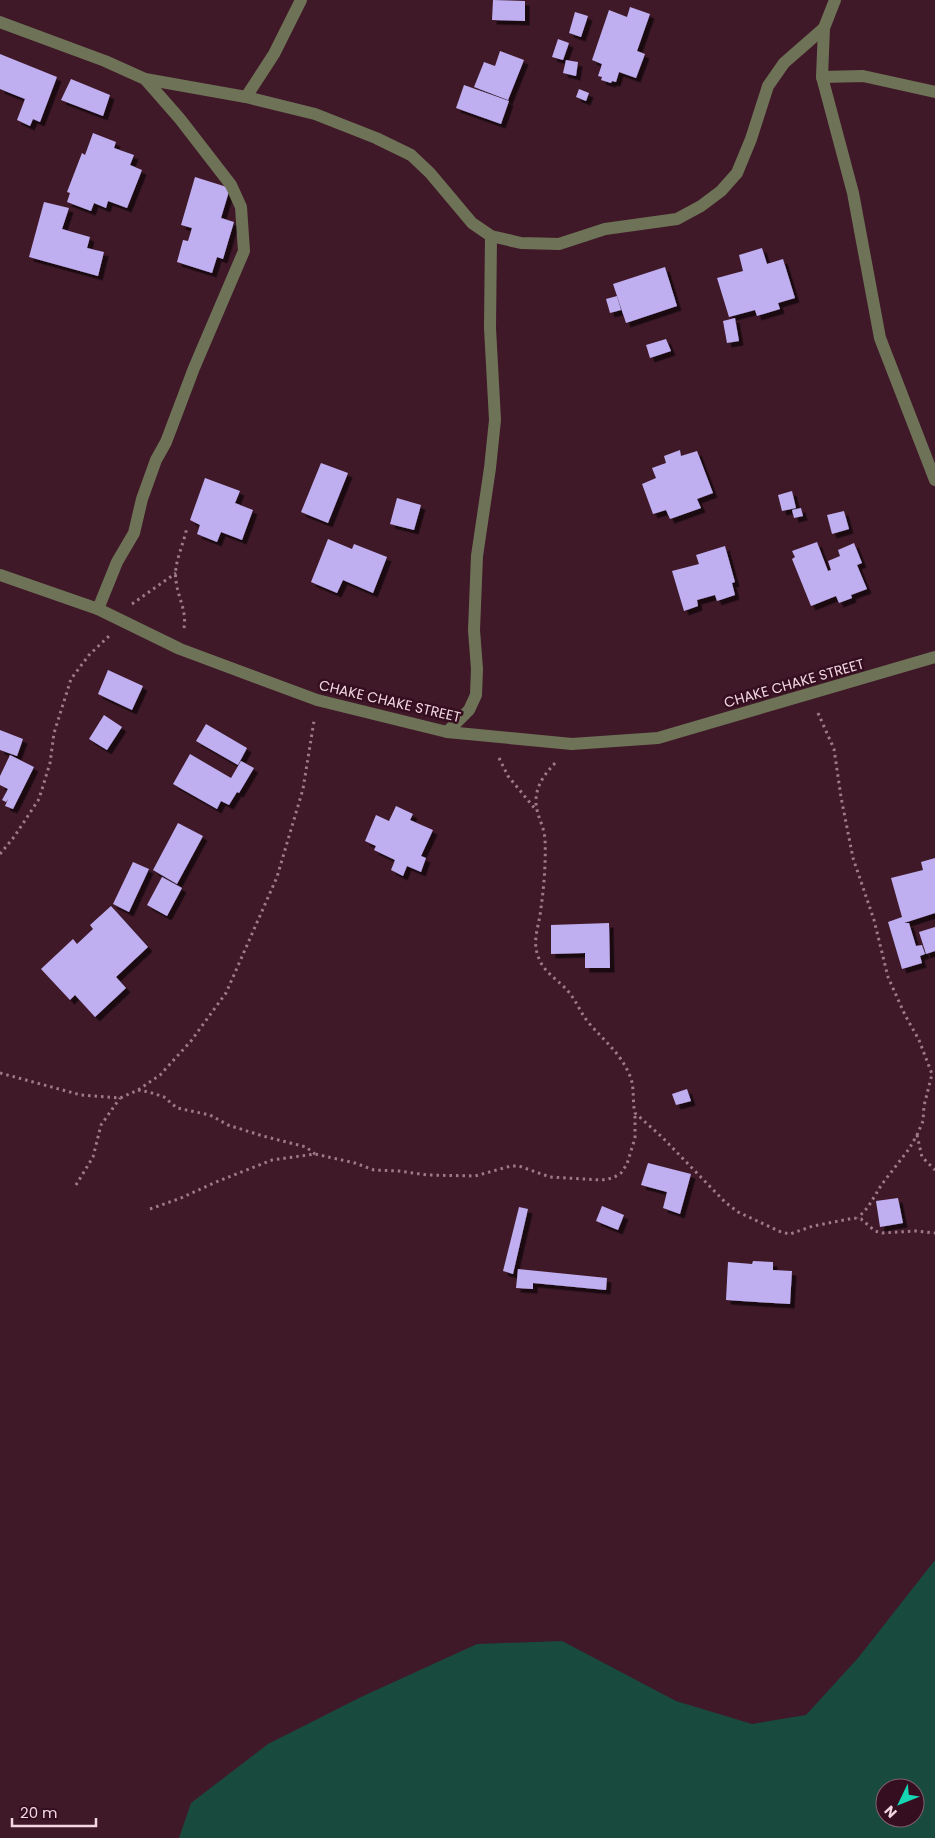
<svg xmlns="http://www.w3.org/2000/svg" width="935" height="1838" font-family="Poppins,sans-serif">
<style>
.water{fill:#184a3e;fill-rule:evenodd}
.building{fill:#bfaff1;filter:url(#shadow)}
.lines{fill:none;stroke-linecap:round;stroke-linejoin:round}
.path{stroke:#9c7b87;stroke-width:3;stroke-dasharray:2.5 4;stroke-linecap:butt}
.minor{stroke:#6e7357;stroke-width:12}
.labels{text-anchor:middle;stroke-width:5;stroke-linejoin:round;paint-order:stroke}
.street-label{font-size:14px;fill:#f2d7e0;stroke:#350f20}
</style>
<defs>
<filter id="shadow"><feDropShadow dx="4.5" dy="4.5" stdDeviation="0" flood-color="#0009"/></filter>
</defs>
<rect width="100%" height="100%" fill="#401929"/>
<!-- water -->
<path class="water" d="M935,1560V1838H179L191,1803L268,1744L361,1697L477,1644L562,1641L676,1701L752,1724L806,1715L858,1658ZM885,1788H915V1818H885Z"/>
<!-- building -->
<g class="building">
<polygon points="493,0 525,1 525,21 492,20"/>
<polygon points="630,7 650,14 637,51 645,54 636,78 619,72 616,82 612,81 611,83 601,80 602,77 598,76 602,64 592,60 609,10 627,17"/>
<polygon points="575,12 588,16 581,37 569,33"/>
<polygon points="558,39 569,43 563,60 552,57"/>
<polygon points="500,51 524,60 508,100 474,87 484,62 495,66"/>
<polygon points="0,54 57,77 40,122 33,119 30,126 17,120 25,99 0,89"/>
<polygon points="566,60 578,62 576,76 563,73"/>
<polygon points="71,79 110,95 103,116 61,100"/>
<polygon points="464,85 509,101 501,124 456,108"/>
<polygon points="579,89 589,93 586,101 576,97"/>
<polygon points="93,133 116,142 114,148 134,155 130,165 142,170 127,208 108,201 106,208 94,203 91,211 67,202 70,193 67,192 82,153 85,155"/>
<polygon points="195,177 230,188 221,218 234,222 223,259 217,257 212,273 177,262 183,240 188,241 192,228 181,225"/>
<polygon points="44,202 69,208 62,229 90,237 87,248 104,252 98,276 29,257"/>
<polygon points="762,248 767,264 783,259 795,298 778,303 780,309 757,316 755,310 729,317 717,278 743,271 739,255"/>
<polygon points="665,267 677,306 626,323 613,284"/>
<polygon points="617,296 621,310 610,313 606,299"/>
<polygon points="735,318 739,341 727,343 723,321"/>
<polygon points="666,339 671,351 650,358 646,345"/>
<polygon points="680,450 681,456 697,451 713,493 697,499 701,508 670,519 666,510 653,514 642,484 656,478 652,468 666,463 664,456"/>
<polygon points="321,463 348,473 328,523 301,512"/>
<polygon points="205,478 240,491 235,503 253,510 242,540 221,532 217,542 197,534 200,525 190,520"/>
<polygon points="792,491 796,508 782,511 778,495"/>
<polygon points="397,498 421,505 414,530 390,524"/>
<polygon points="801,508 803,516 794,518 792,510"/>
<polygon points="844,511 849,529 832,534 827,515"/>
<polygon points="328,539 352,549 354,544 387,557 373,593 343,580 337,593 311,582"/>
<polygon points="817,542 828,571 831,570 828,561 840,556 838,550 854,543 862,563 857,565 867,589 851,595 852,598 839,603 836,596 811,606 792,559 795,557 792,551"/>
<polygon points="725,546 735,582 732,583 735,595 717,601 715,595 697,600 698,606 684,611 672,571 699,564 696,555"/>
<polygon points="108,670 143,686 132,710 98,694"/>
<polygon points="104,715 122,727 107,750 89,739"/>
<polygon points="206,724 247,748 238,765 196,741"/>
<polygon points="0,730 23,739 17,756 0,750"/>
<polygon points="190,754 231,778 241,761 254,768 239,793 237,792 229,805 221,801 217,809 173,784"/>
<polygon points="10,755 34,767 13,809 5,806 8,799 6,802 2,800 8,789 0,785 0,776"/>
<polygon points="396,806 413,814 410,820 433,830 421,856 426,858 421,872 407,866 403,876 391,870 395,860 374,850 376,846 365,841 376,815 389,821"/>
<polygon points="178,823 203,836 177,884 153,870"/>
<polygon points="935,858 935,913 904,923 909,923 916,946 922,945 925,954 920,956 922,963 902,969 888,922 902,917 891,878 923,870 921,862"/>
<polygon points="133,862 149,869 129,912 113,904"/>
<polygon points="162,877 182,888 167,916 147,905"/>
<polygon points="111,906 148,947 116,977 126,988 95,1017 75,995 70,1000 41,969 73,939 77,944 93,929 90,925"/>
<polygon points="609,923 610,968 585,968 585,953 551,954 551,925"/>
<polygon points="935,927 935,951 926,954 919,932"/>
<polygon points="687,1089 691,1101 676,1105 672,1094"/>
<polygon points="648,1163 691,1174 680,1214 663,1208 667,1192 641,1185"/>
<polygon points="898,1198 903,1223 880,1227 876,1201"/>
<polygon points="602,1206 624,1215 618,1230 596,1221"/>
<polygon points="519,1207 528,1209 513,1274 503,1271"/>
<polygon points="753,1261 773,1262 773,1270 792,1271 790,1304 726,1300 728,1262 752,1264"/>
<polygon points="518,1269 607,1278 606,1290 533,1283 533,1289 516,1288"/>
</g>
<g class="lines">
<!-- path -->
<g class="path">
<polyline points="132,604 176,573"/>
<path d="M184,628C187,611 178,598 176,581C173,564 184,544 187,527"/>
<polyline points="818,713 834,749 841,797 853,858 874,920 888,977 905,1015 919,1040 932,1074 924,1106 923,1121 917,1135 909,1149 882,1184 868,1207 858,1218"/>
<polyline points="499,758 508,776 536,810"/>
<path d="M555,763C545,774 537,784 536,799C535,813 544,825 545,839C546,862 544,886 541,908C539,929 530,942 541,963C547,974 559,981 567,990C576,1000 580,1012 588,1022C604,1041 620,1052 630,1076C635,1088 632,1101 635,1113L662,1137L725,1202L738,1212L781,1232L790,1234L813,1226L854,1218L861,1219L875,1231L882,1233L916,1231L935,1233"/>
<polyline points="0,854 14,837 39,799 50,763 54,733 71,679 89,655 109,636"/>
<polyline points="0,1073 81,1095 120,1098 138,1090 160,1075 191,1041 226,993 277,877 303,789 314,721"/>
<polyline points="138,1090 149,1092 164,1097 177,1108 210,1115 228,1125 263,1136 306,1147 315,1154"/>
<polyline points="917,1135 922,1157 935,1170"/>
<polyline points="76,1185 93,1157 101,1125 120,1098"/>
<polyline points="150,1209 181,1198 216,1182 272,1160 315,1154 355,1163 374,1170 399,1171 427,1175 475,1176 511,1166 519,1166 550,1177 602,1180 613,1178 621,1173 627,1164 635,1138 635,1114"/>
</g>
<!-- minor -->
<g class="minor">
<polyline points="835,0 824,28 822,77 853,193 880,338 935,480"/>
<polyline points="0,22 105,61 145,79 246,97 315,114 376,138 411,155 430,173 472,223 491,236 521,243 559,244 605,229 677,219 701,206 721,191 737,173 751,139 768,86 784,63 824,28"/>
<polyline points="822,77 863,76 935,92"/>
<polyline points="246,97 274,54 301,0"/>
<polyline points="0,575 98,609 180,649 317,700 447,732 572,744 658,738 935,657"/>
<polyline points="98,609 117,562 134,533 142,499 156,460 166,442 194,368 244,251 241,207 231,185 180,119 145,79"/>
<polyline points="447,732 469,710 476,695 477,669 474,630 477,556 490,468 495,420 490,328 491,236"/>
</g>
</g>
<g class="labels">
<!-- street labels -->
<g class="street-label">
<text transform="translate(794 683) rotate(-16)" y="5">CHAKE CHAKE STREET</text>
<text transform="translate(390 701) rotate(13)" y="5">CHAKE CHAKE STREET</text>
</g>
</g>
<!-- north arrow -->
<g transform="translate(900 1803) rotate(227)"><circle r="24" fill="#350f20" stroke="#815f6d"/>
<path d="M0-4L9 19L0 12L-9 19Z" fill="#15d5b3"/>
<text y="-8" font-size="14" font-weight="bold" text-anchor="middle" fill="#f2d7e0">N</text>
</g>
<!-- scale -->
<path d="M12 1818v8h84v-8" fill="none" stroke="#f2d7e0" stroke-width="2.5"/>
<text x="20" y="1818" font-size="15" fill="#f2d7e0" stroke="#350f20" stroke-width="4" paint-order="stroke">20 m</text>
</svg>
